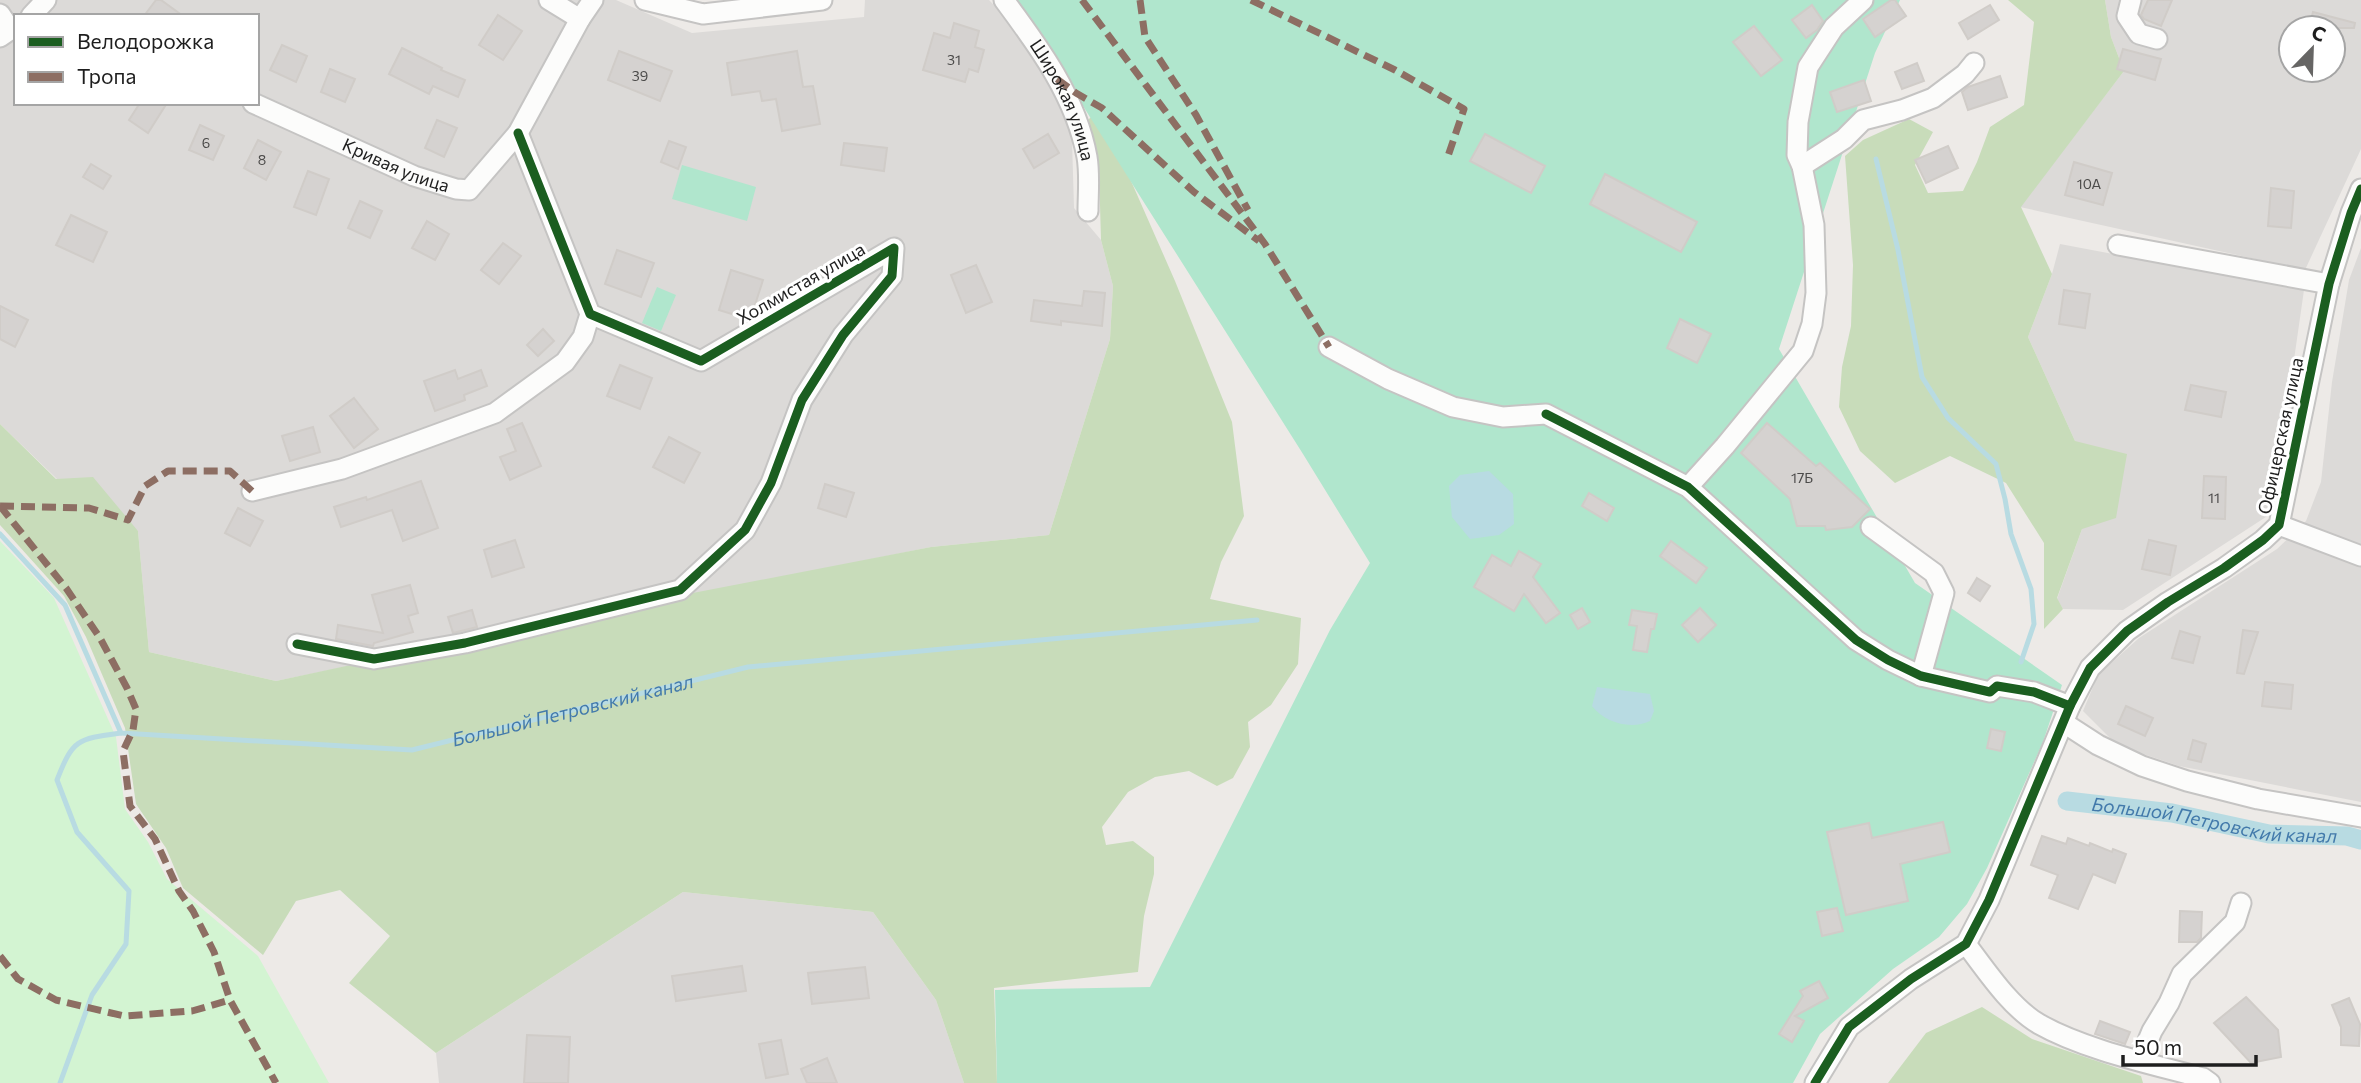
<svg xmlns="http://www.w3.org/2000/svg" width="2361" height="1083" font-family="Commissioner,sans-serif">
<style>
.residential{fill:#dcdad8;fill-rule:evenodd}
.forest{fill:#c8dcba}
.park{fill:#d3f4d2}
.pitch{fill:#b0e6cd}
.water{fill:#b8dbe2}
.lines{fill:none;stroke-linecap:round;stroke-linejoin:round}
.stream{stroke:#b8dbe2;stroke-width:5}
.canal{stroke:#b8dbe2;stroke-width:19}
.building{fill:#d5d2d0;stroke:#d0ccc8;stroke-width:2}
.minor-casing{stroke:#c5c4c3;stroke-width:23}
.minor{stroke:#fcfcfb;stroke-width:19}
.quiet{stroke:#8d6e63;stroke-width:7;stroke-dasharray:14 7;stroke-linecap:butt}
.cycleway-casing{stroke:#fff;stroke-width:13}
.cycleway{stroke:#1b5e20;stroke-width:9}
.labels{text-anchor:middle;stroke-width:6;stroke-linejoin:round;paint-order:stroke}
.number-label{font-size:14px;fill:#4c4b4a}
.street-label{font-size:18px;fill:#1e1e1e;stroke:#fff}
.water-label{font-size:19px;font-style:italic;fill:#437aab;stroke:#fff}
</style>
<rect width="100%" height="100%" fill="#edeae7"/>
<!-- residential -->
<g class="residential">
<path d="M0,0H616L692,33L864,17L865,0H989L1022,34L1063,104L1072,140L1074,208L1101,240L1113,286L1110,339L1049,535L931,547L276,681L149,652L138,531L57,479L0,424ZM16,16H257V103H16Z"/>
<path d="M2105,0H2361V149L2305,270L2020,207L2124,71L2111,37ZM2291,28H2333V70H2291Z"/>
<polygon points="2060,244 2304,290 2272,513 2123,610 2063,609 2057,599 2082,529 2075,441 2028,337 2052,274"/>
<polygon points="2361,248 2361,802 2179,766 2117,745 2083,711 2098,675 2139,638 2277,549 2306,521 2321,482 2332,382 2349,280"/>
<polygon points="683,892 873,912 936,1000 964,1083 439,1083 436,1053"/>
</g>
<!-- forest -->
<g class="forest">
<polygon points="2008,0 2105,0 2111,37 2124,71 2021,207 2052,274 2028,337 2075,441 2127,454 2116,518 2082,529 2057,598 2063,609 2044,629 2044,543 2006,483 1950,456 1895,483 1860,451 1839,407 1842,367 1851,326 1853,265 1845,156 1863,140 1909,119 1933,132 1915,165 1928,193 1963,191 1977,162 1990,127 2024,105 2034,22"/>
<polygon points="1093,115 1106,124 1175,281 1232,422 1244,516 1221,562 1210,599 1301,618 1298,664 1271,705 1248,722 1250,747 1233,778 1217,786 1189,771 1155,777 1128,792 1102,827 1106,845 1133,841 1154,857 1154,874 1144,916 1138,972 994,988 997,1083 964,1083 936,1000 873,912 683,892 436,1053 349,983 390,936 340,890 296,901 263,955 183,888 166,848 136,804 125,728 86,637 64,596 0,525 0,424 56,479 93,477 138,531 149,652 276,681 641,603 931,547 1049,535 1110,339 1113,286 1101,240 1099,170 1086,122"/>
<polygon points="1982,1007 2032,1039 2141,1076 2143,1083 1888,1083 1926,1033"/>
</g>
<!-- park -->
<polygon class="park" points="0,541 54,598 116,737 125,809 148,842 167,879 258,956 329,1083 0,1083"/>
<!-- pitch -->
<g class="pitch">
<polygon points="1016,0 1900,0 1875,53 1779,349 1915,583 2062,685 2043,742 1987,868 1967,904 1939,937 1893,969 1820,1034 1793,1083 997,1083 995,990 1150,987 1330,630 1370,563 1303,454"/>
<polygon points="682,165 756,187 747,221 672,199"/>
<polygon points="657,287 676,295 661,331 642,323"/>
</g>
<!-- water -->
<g class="water">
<polygon points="1489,471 1513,494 1514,524 1499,535 1470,539 1452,517 1449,486 1460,475"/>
<path d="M1597,687L1650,694L1654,711L1650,721C1631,730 1605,723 1592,706Z"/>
</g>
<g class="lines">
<!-- stream -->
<g class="stream">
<polyline points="1876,159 1898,250 1922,377 1948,418 1996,464 2005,499 2011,534 2031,589 2034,624 2021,662"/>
<path id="s1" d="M0,534L65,605L121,733L412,750L748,667L1257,620"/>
<path d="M60,1083L92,995L126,944L129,891L77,832L57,780C73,739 77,739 121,733"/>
</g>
<!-- canal -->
<path class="canal" id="s2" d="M2067,801L2172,813L2269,834L2347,836L2361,840"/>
</g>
<!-- building -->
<g class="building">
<polygon points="156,0 161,0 183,16 144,16"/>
<polygon points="1891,0 1895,0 1906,16 1875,37 1863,19"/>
<polygon points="2148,0 2172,0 2161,26 2144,19 2141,15"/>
<polygon points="1812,5 1823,21 1817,30 1806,38 1792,20"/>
<polygon points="1990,5 1999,20 1968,39 1959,23"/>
<polygon points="2313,12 2355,23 2354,28 2309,28"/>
<polygon points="498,15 522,31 503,60 479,45"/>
<polygon points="954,23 979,31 975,47 984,50 978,72 969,69 965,82 923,70 934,33 950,38"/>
<polygon points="1754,26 1782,60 1761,76 1733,42"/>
<polygon points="282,45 307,56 296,82 270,70"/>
<polygon points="402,48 442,68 441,70 465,80 458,97 433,86 429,94 389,74"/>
<polygon points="2123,49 2161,59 2155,80 2117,69"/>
<polygon points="619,51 672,71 660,101 608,80"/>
<polygon points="797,51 803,87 813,86 820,124 782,131 776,99 762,101 760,91 732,95 727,63"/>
<polygon points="1917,63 1924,81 1902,89 1895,72"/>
<polygon points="330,69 355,79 345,102 321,92"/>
<polygon points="2000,76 2007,97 1968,110 1962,92 1968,87"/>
<polygon points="1864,80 1871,101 1837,112 1830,92"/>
<polygon points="140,103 167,103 148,133 129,120"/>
<polygon points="437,120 457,128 444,157 425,148"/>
<polygon points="200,125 224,136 213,160 189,150"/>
<polygon points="1048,134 1059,153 1034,168 1023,149"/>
<polygon points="1485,134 1545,166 1531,193 1470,161"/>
<polygon points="258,140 281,152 266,180 244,168"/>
<polygon points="669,141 686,147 678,169 661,162"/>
<polygon points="844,143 887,148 884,171 841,165"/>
<polygon points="1948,146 1958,168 1926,183 1915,160"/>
<polygon points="2074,162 2112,173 2103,205 2065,195"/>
<polygon points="91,164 111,176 103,189 83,177"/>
<polygon points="308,171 329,179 316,215 294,207"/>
<polygon points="1605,174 1697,222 1681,252 1590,204"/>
<polygon points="2271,188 2294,191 2291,228 2268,226"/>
<polygon points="360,201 382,211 370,238 348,228"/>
<polygon points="71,215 107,232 93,262 56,245"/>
<polygon points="427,221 449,234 435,260 412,248"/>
<polygon points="503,243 521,256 499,284 481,270"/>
<polygon points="617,250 654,263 641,297 605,284"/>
<polygon points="976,265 992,302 966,313 951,275"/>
<polygon points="731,270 763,280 751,317 748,319 719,310"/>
<polygon points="2064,290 2090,294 2085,328 2059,324"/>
<polygon points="1084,291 1105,293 1102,326 1061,321 1061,325 1031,321 1034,300 1082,306"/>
<polygon points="0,306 28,320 15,347 0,339"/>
<polygon points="1680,319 1711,334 1697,363 1667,348"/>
<polygon points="543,329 554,341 538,356 527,345"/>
<polygon points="620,365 652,378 640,409 607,396"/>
<polygon points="455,370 458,379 481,370 487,386 464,395 465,400 435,411 424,381"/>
<polygon points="2191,385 2226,392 2221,417 2185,410"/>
<polygon points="354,398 378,429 354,448 330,416"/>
<polygon points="522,423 541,466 510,480 500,457 516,451 507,429"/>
<polygon points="1767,423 1816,466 1820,463 1870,509 1852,527 1826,530 1825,526 1797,526 1790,499 1741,453"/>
<polygon points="313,427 320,452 290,461 282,436"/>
<polygon points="669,437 700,453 684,483 653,467"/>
<polygon points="2204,476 2226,477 2225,519 2202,518"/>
<polygon points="421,481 438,528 403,541 392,510 341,527 334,507 366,497 367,500"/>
<polygon points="825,484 854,493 846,517 818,508"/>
<polygon points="1589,493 1614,508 1607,521 1582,506"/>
<polygon points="238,508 263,521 250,546 225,533"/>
<polygon points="515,540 524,567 492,577 484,550"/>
<polygon points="2149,540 2176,546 2170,575 2142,569"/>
<polygon points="1671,541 1707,568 1696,583 1660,556"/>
<polygon points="1519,551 1541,564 1533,577 1560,613 1546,623 1524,594 1514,611 1474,587 1492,555 1511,566"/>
<polygon points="1977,578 1990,586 1980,601 1968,593"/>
<polygon points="410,585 418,613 408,616 413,632 374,643 373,646 336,639 338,625 383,633 372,595"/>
<polygon points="1582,608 1590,622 1578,629 1570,615"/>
<polygon points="1700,608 1716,625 1698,642 1682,625"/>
<polygon points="472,610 477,627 453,633 448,617"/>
<polygon points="1632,610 1657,614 1654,629 1651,629 1647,652 1633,650 1637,626 1629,625"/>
<polygon points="2243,630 2258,632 2244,674 2237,673"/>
<polygon points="2180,631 2200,637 2193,663 2172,658"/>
<polygon points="2265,682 2293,685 2291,709 2262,706"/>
<polygon points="2126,706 2153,718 2145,736 2118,724"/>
<polygon points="1991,729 2005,732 2001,751 1987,748"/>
<polygon points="2193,740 2206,744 2201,762 2188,759"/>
<polygon points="1943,822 1950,852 1900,864 1908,901 1846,915 1827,832 1869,823 1872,838"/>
<polygon points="2042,836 2066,844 2068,838 2089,846 2090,843 2112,852 2113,849 2126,854 2115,883 2093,874 2078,909 2049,898 2058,875 2031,865"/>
<polygon points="1837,908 1843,931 1822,936 1817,912"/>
<polygon points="2180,911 2202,912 2201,938 2197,942 2179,942"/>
<polygon points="742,966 746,991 676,1001 672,976"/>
<polygon points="865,967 869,998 812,1004 808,973"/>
<polygon points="1819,981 1828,998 1795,1016 1804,1021 1792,1042 1779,1034 1803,996 1800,991"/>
<polygon points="2246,997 2278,1030 2281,1057 2251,1063 2214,1023"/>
<polygon points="2349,998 2360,1024 2359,1046 2341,1045 2341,1027 2332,1005"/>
<polygon points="2100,1021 2130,1032 2125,1044 2095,1034"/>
<polygon points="527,1035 570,1037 568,1083 524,1083"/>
<polygon points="781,1040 788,1074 766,1078 759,1044"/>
<polygon points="827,1058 837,1083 807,1083 801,1069"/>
</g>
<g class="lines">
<defs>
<g id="minor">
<polyline points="549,0 580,19"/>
<polyline points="645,0 703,14 822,0"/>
<path id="s3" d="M1004,0C1039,47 1076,97 1087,157C1090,174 1088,194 1088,211"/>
<polyline points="2131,0 2127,16 2139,34 2157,39"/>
<polyline points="0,14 10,29"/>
<polyline points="31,16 46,0"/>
<polyline points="0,37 16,26"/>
<path id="s4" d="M253,103L414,176L456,189L469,190L518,133L580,19L593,0"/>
<polyline points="1802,166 1844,139 1863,120 1902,110 1933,98 1965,74 1974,63"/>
<polyline points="2118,245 2329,284"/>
<polyline points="1329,347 1388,379 1453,407 1503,417 1546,414 1688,487 1856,640 1888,660 1921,676 1990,692 1997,686 2034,692 2070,706"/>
<polyline points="1688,487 1725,446 1803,351 1812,324 1816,293 1814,225 1802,166 1797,155 1798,122 1808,67 1834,27 1863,0"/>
<polyline points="252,491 342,469 495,413 565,362 583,337 590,314"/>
<polyline points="2279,525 2361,556"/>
<polyline points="1871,527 1934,573 1944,593 1921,676"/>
<polyline points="297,644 374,659 465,643 680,590 745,530 771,483 802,400 843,335 892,276 894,248 701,361 590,314 518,133"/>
<polyline points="2064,723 2098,745 2142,766 2187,781 2258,799 2361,817"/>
<path d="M1966,944C1986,970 2010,1007 2039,1024C2085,1050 2152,1064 2203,1078L2210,1083"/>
<polyline points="2140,1060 2152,1031 2169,1003 2182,974 2235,922 2241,903"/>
<polyline points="1815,1083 1849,1027 1911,979 1966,944 1989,900 2070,706 2090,668 2127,631 2168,602 2224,568 2263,540 2279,525 2329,284 2351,213 2361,189"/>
</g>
</defs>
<!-- minor casing -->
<use href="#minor" class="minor-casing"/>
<!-- minor -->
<use href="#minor" class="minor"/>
<!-- quiet -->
<g class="quiet">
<polyline points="1082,0 1265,244 1329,347"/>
<polyline points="1140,0 1145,37 1196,115 1248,210"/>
<polyline points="1251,0 1395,70 1464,109 1447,159"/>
<polyline points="1057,79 1076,93 1102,108 1194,192 1259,241"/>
<polyline points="0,506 66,588 100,638 127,688 136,709 133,730 123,751 130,806 155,839 179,891 193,911 214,952 230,1000 276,1083"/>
<polyline points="0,506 89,508 128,520 145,486 168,471 230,471 252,491"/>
<polyline points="0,956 18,979 56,1000 124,1016 192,1011 230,1000"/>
</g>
<defs>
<g id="cycleway">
<polyline points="1546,414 1688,487 1856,640 1888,660 1921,676 1990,692 1997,686 2034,692 2070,706"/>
<polyline points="297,644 374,659 465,643 680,590 745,530 771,483 802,400 843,335 892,276 894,248 701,361 590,314 518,133"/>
<polyline points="1815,1083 1849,1027 1911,979 1966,944 1989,900 2070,706 2090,668 2127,631 2168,602 2224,568 2263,540 2279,525 2329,284 2351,213 2361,189"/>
</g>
</defs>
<!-- cycleway casing -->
<use href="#cycleway" class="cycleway-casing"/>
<!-- cycleway -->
<use href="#cycleway" class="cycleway"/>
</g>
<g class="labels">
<!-- number labels -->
<g class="number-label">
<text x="954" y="65">31</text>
<text x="640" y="81">39</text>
<text x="206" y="148">6</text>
<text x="262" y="165">8</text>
<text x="2089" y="189">10А</text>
<text x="1802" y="483">17Б</text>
<text x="2214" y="503">11</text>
</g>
<!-- street labels -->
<g class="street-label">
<text dy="6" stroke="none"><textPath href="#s3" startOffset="117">Широкая улица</textPath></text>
<text dy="6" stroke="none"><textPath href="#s4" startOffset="156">Кривая улица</textPath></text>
<text transform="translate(801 284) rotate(-30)" y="6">Холмистая улица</text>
<text transform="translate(2281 436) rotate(-78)" y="6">Офицерская улица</text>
</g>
<!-- water labels -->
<g class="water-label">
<text dy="7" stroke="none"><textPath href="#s1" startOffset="693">Большой Петровский канал</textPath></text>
<text dy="7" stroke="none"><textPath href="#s2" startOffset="149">Большой Петровский канал</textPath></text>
</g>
</g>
<!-- legend -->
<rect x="14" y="14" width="245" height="91" fill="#ffffff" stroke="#a5a5a5" stroke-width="2"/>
<rect x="28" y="37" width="35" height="10" fill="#1b5e20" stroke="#a5a5a5" stroke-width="2"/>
<text x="77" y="49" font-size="21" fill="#1e1e1e">Велодорожка</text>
<rect x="28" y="72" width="35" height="10" fill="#8d6e63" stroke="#a5a5a5" stroke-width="2"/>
<text x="77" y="84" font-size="21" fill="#1e1e1e">Тропа</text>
<!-- north arrow -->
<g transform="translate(2312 49) rotate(23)"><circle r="33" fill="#ffffff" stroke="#a5a5a5" stroke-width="2"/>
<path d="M0-5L12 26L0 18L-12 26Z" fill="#666564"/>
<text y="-10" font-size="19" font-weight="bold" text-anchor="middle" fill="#1e1e1e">С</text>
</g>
<!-- scale -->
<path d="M2123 1055v10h133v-10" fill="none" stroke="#1e1e1e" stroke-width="3.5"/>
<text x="2134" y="1055" font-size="21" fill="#1e1e1e" stroke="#ffffff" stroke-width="5" paint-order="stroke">50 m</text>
</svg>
